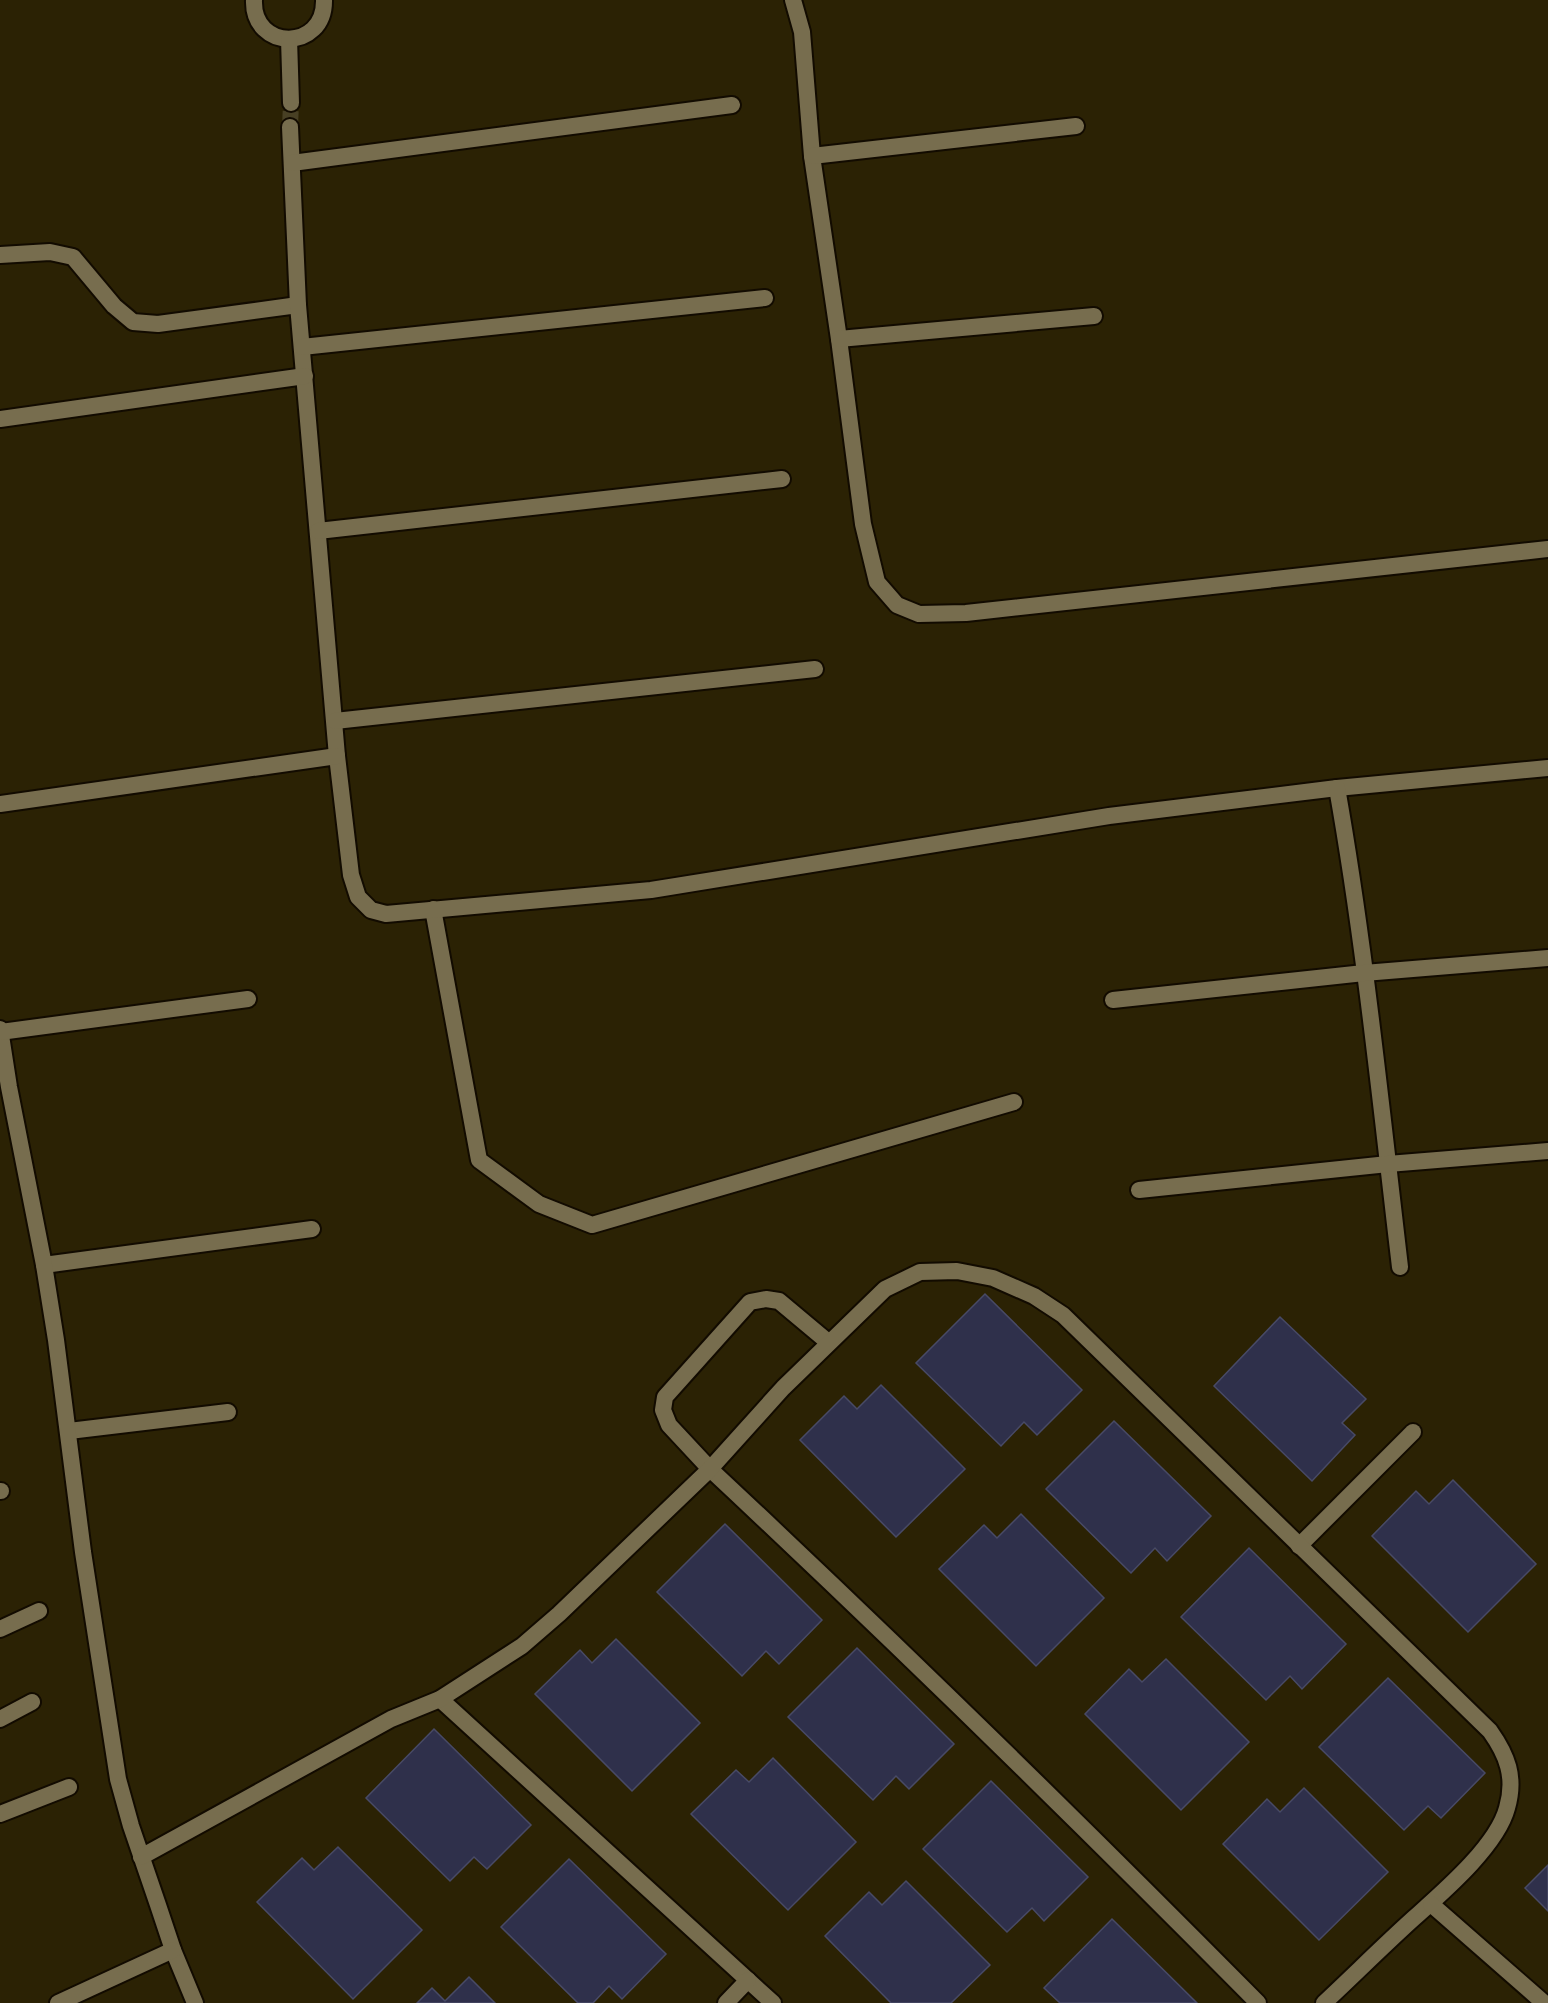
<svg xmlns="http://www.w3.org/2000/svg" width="1548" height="2003" font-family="Lato,sans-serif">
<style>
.building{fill:#2f304b;stroke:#484a66;stroke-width:1.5}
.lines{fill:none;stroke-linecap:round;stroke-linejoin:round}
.minor-tunnel{stroke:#484024;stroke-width:16;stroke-dasharray:16 8;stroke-linecap:butt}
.service-casing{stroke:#120b00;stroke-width:20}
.minor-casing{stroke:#120b00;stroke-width:20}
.service{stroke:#776d4e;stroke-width:16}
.minor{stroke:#776d4e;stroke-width:16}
</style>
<rect width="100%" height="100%" fill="#2b2204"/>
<!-- building -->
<g class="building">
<polygon points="985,1294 1082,1390 1037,1435 1024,1422 1001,1446 916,1363"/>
<polygon points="1280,1317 1366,1399 1342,1423 1355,1435 1312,1481 1214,1386"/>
<polygon points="881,1385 965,1469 896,1537 800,1440 844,1396 857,1409"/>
<polygon points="1114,1421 1211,1516 1167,1561 1155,1548 1131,1573 1046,1489"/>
<polygon points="1453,1480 1536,1564 1468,1632 1372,1536 1416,1491 1429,1504"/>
<polygon points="1021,1514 1104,1598 1036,1666 939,1569 984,1525 997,1538"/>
<polygon points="725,1524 822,1620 779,1664 766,1651 742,1676 657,1592"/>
<polygon points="1249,1548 1346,1644 1302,1689 1290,1676 1266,1700 1181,1617"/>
<polygon points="616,1639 700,1723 632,1791 535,1694 580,1650 592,1663"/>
<polygon points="857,1648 954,1744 909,1789 896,1776 873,1800 788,1717"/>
<polygon points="1166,1659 1249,1742 1181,1810 1085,1714 1129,1669 1142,1682"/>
<polygon points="1388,1678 1485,1773 1441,1818 1428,1806 1404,1830 1319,1747"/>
<polygon points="434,1729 531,1825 487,1869 474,1857 450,1881 366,1798"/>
<polygon points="773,1758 856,1842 788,1910 691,1814 736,1770 749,1782"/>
<polygon points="991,1781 1088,1877 1044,1921 1032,1908 1007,1932 923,1849"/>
<polygon points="1304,1788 1388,1872 1319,1940 1223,1844 1267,1799 1280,1812"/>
<polygon points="338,1847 422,1930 353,1999 257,1902 302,1858 314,1870"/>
<polygon points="569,1859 666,1954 622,1999 609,1986 593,2003 578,2003 501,1927"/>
<polygon points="1548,1865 1548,1911 1525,1888"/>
<polygon points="906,1881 990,1965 951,2003 891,2003 825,1936 869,1892 882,1905"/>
<polygon points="1112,1919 1197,2003 1060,2003 1044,1988"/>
<polygon points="469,1977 495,2003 417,2003 432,1988 445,2001"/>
</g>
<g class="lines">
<!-- minor-tunnel -->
<polyline class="minor-tunnel" points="290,127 291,103"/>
<defs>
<g id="service">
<polyline points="0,255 50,252 73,257 114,306 133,322 158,324 298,305"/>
<polyline points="433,909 479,1160 539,1204 592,1225 1014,1102"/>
<polyline points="44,1265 312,1229"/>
<polyline points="69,1431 228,1412"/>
<polyline points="710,1469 669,1425 663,1410 665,1397 750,1302 766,1299 779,1301 828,1342"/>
<polyline points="0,1491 1,1491"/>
<polyline points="0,1629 39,1611"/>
<polyline points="0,1719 32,1702"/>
<polyline points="0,1814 69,1787"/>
</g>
<g id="minor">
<path d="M254,0C252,51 325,52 324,0"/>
<polyline points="793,0 802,32 812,156 839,339 863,524 877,582 897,605 919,614 966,613 1548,549"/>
<polyline points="289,39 291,103"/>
<polyline points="290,127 298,305 337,756 351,875 358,897 371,910 386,914 651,890 1109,816 1337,788 1548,768"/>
<polyline points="812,156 1076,126"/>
<polyline points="292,163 732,105"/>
<polyline points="839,339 1094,316"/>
<polyline points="302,347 765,298"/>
<polyline points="0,419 305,376"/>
<polyline points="318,531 782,479"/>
<polyline points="335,721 815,669"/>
<path d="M1337,788C1365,946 1381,1107 1400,1267"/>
<polyline points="0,804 337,756"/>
<polyline points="1113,1000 1364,973 1548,958"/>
<polyline points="0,1029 9,1087 44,1265 56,1340 83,1552 118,1779 131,1826 158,1905 173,1950 195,2003"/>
<polyline points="0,1032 248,999"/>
<polyline points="1139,1190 1388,1164 1548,1151"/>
<path d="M710,1469C897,1644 1079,1822 1258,2003"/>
<polyline points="1299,1546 1413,1432"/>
<polyline points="440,1699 773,2003"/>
<path d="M141,1857L391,1719L440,1699L522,1646L559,1614L710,1469L783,1388L885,1289L920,1272L957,1271L993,1278L1034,1296L1063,1315L1490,1731C1507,1755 1516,1777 1507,1808C1497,1846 1443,1892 1414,1918C1383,1946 1354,1975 1324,2003"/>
<polyline points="1431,1904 1544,2003"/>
<polyline points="58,2003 173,1950"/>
<polyline points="726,2003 748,1980"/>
</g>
</defs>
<!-- service casing -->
<use href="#service" class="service-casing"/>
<!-- minor casing -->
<use href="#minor" class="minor-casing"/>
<!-- service -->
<use href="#service" class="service"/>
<!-- minor -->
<use href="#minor" class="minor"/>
</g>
</svg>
